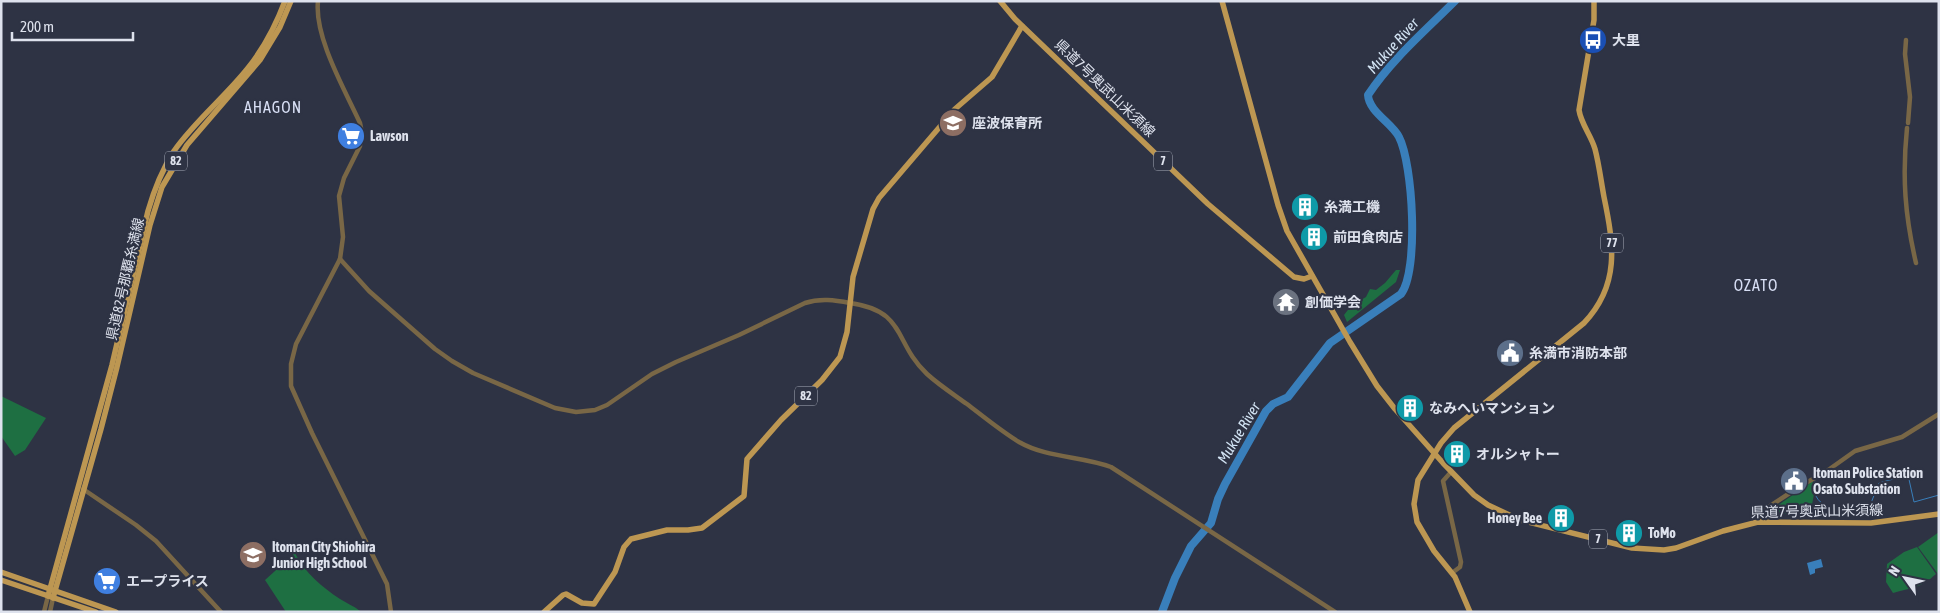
<svg xmlns="http://www.w3.org/2000/svg" width="1940" height="613" font-family="'Asap Condensed','Noto Sans JP',sans-serif">
<style>
.green{fill:#1e6f42}
.water{fill:#397fbb}
.lines{fill:none;stroke-linecap:round;stroke-linejoin:round}
.stream{stroke:#397fbb;stroke-width:1}
.river{stroke:#397fbb;stroke-width:8}
.minor{stroke:#796746;stroke-width:4.5}
.major{stroke:#bd9752;stroke-width:5.5}
.labels{text-anchor:middle;stroke-width:4.5;stroke-linejoin:round;paint-order:stroke}
.shield{fill:#2e3344;stroke:#a9aeba;stroke-width:1}
.shield-label{font-size:12px;font-weight:bold;fill:#dee2ed}
.poi-label{font-size:14px;font-weight:bold;fill:#dee2ed;stroke:#2e3344;text-anchor:start}
.street-label{font-size:14px;fill:#dee2ed;stroke:#2e3344}
.water-label{font-size:15px;font-style:italic;fill:#d3e4f4;stroke:#2e3344}
.quarter-label{font-size:16px;letter-spacing:1px;fill:#d7def4;stroke:#2e3344}
</style>
<rect width="100%" height="100%" fill="#2e3344"/>
<!-- green -->
<g class="green">
<polygon points="1396,270 1400,270 1396,282 1347,322 1344,315 1351,306 1366,297 1370,289 1376,290 1385,283"/>
<polygon points="1,396 46,418 25,450 15,456 1,436"/>
<polygon points="1813,481 1814,494 1810,515 1767,513"/>
<polygon points="1939,532 1939,574 1938,574 1918,547"/>
<path d="M1917,547L1936,574C1919,589 1914,587 1893,593L1886,582L1887,564L1904,552Z"/>
<path d="M295,553C305,573 322,587 340,599C346,603 354,606 360,611L286,612L265,580Z"/>
</g>
<!-- water -->
<polygon class="water" points="1821,559 1823,567 1815,569 1815,573 1810,575 1807,563"/>
<g class="lines">
<!-- stream -->
<path class="stream" d="M1815,481C1815,485 1814,492 1816,496C1825,515 1856,506 1871,503L1879,483L1908,475L1914,502L1939,495"/>
<!-- river -->
<path class="river" d="M1162,612L1175,578L1191,546L1211,523L1218,499L1225,484L1266,411L1273,404L1288,397L1330,343L1401,294C1419,271 1413,164 1399,137C1392,123 1369,112 1368,95C1392,59 1425,31 1455,1"/>
<!-- minor -->
<g class="minor">
<path d="M318,1C314,37 345,90 360,123L361,128L360,146L344,178L339,196L343,237L340,259L296,344L291,364V386L312,433L387,584L391,612"/>
<polyline points="1906,40 1905,54 1910,97 1908,123"/>
<path d="M1907,128C1902,177 1905,216 1916,263"/>
<path d="M340,259L369,291L435,349L452,361L473,373L555,408L576,412L595,410L607,405L652,374L676,362L739,335L805,303C820,298 835,300 850,303C907,311 893,342 927,374C939,385 953,394 967,404C984,417 1001,431 1019,442C1047,458 1081,456 1111,467L1335,612"/>
<polyline points="1451,472 1443,481 1461,562 1460,567 1452,573"/>
<polyline points="83,489 136,525 156,541 221,612"/>
<polyline points="1758,522 1761,513 1767,508 1802,485 1824,473 1855,451 1902,437 1939,414"/>
<polyline points="44,612 48,596"/>
<polyline points="50,612 53,598"/>
</g>
<!-- major -->
<g class="major">
<polyline points="1000,1 1015,19 1208,204 1294,277 1304,279 1312,276"/>
<polyline points="1222,1 1278,205 1287,231 1350,342 1377,386 1395,409 1443,463 1474,495 1488,505 1520,520 1632,548 1664,550 1676,548 1723,531 1758,522 1871,523 1939,514"/>
<polyline points="1,572 116,612"/>
<polyline points="1,580 96,612"/>
<path d="M48,596L112,365L148,211C154,190 162,170 174,151C195,121 225,97 248,68C264,48 276,25 285,1"/>
<polyline points="53,598 101,429 117,367 150,225 162,187 187,145 260,60 280,27 291,1"/>
<polyline points="544,612 563,595 566,594 582,603 594,604 615,572 624,547 631,539 667,530 688,530 702,528 744,496 747,459 781,420 822,380 840,357 847,332 853,277 873,209 879,198 955,109 992,77 1022,26"/>
<path d="M1470,612L1455,577L1434,551L1417,522L1414,504L1418,480L1441,443L1454,428L1584,323C1620,285 1614,245 1604,197C1601,181 1599,164 1595,149C1591,135 1581,124 1579,110L1594,20V1"/>
</g>
</g>
<!-- icons -->
<defs>
<symbol id="bus-disc" viewBox="-11 -11 22 22"><circle r="9.5" fill="#1a4fb4" stroke="#2e3344"/><path d="M-5-6H5V4H4V6H2V4H-2V6H-4V4H-5ZM-3.5-4V0h7V-4ZM-3.5 1.2v1.5H-2V1.2ZM2 1.2v1.5H3.5V1.2Z" fill="#fff"/></symbol>
<symbol id="school-disc" viewBox="-11 -11 22 22"><circle r="9.5" fill="#8d6e63" stroke="#2e3344"/><path d="M0-5L7-2L0 1L-7-2ZM-4 1L0 2.5L4 1V4Q0 6-4 4Z" fill="#fff"/></symbol>
<symbol id="supermarket-disc" viewBox="-11 -11 22 22"><circle r="9.5" fill="#3f7fe0" stroke="#2e3344"/><path d="M-6-5.5h2.5l.6 2H6L4.5 2H-2.5L-4.4-4H-6ZM-1.5 3.2a1.3 1.3 0 1 0 .1 0ZM3 3.2a1.3 1.3 0 1 0 .1 0Z" fill="#fff"/></symbol>
<symbol id="building-disc" viewBox="-11 -11 22 22"><circle r="9.5" fill="#0f9aa8" stroke="#2e3344"/><path d="M-4-6H4V6H1V3H-1V6H-4ZM-2.5-4.3h1.7v1.8h-1.7ZM.8-4.3h1.7v1.8H.8ZM-2.5-1h1.7V.8h-1.7ZM.8-1h1.7V.8H.8Z" fill="#fff"/></symbol>
<symbol id="temple-disc" viewBox="-11 -11 22 22"><circle r="9.5" fill="#6b7280" stroke="#2e3344"/><path d="M0-6L5-2H3V0L6.5 2.5H4V6H1.5V3h-3V6H-4V2.5H-6.5L-3 0V-2H-5Z" fill="#fff"/></symbol>
<symbol id="civic-disc" viewBox="-11 -11 22 22"><circle r="9.5" fill="#5c6f8a" stroke="#2e3344"/><path d="M-.6-6.5H3V-4.5H.6V-3L4-1V1h2V6H-6V1h2V-1L-.6-3ZM-1.2 2.5V6h2.4V2.5Z" fill="#fff"/></symbol>
</defs>
<g fill-rule="evenodd">
<use href="#bus-disc" x="1577" y="24" width="32" height="32"/>
<use href="#school-disc" x="937" y="107" width="32" height="32"/>
<use href="#supermarket-disc" x="335" y="120" width="32" height="32"/>
<use href="#building-disc" x="1289" y="191" width="32" height="32"/>
<use href="#building-disc" x="1298" y="221" width="32" height="32"/>
<use href="#temple-disc" x="1270" y="286" width="32" height="32"/>
<use href="#civic-disc" x="1494" y="337" width="32" height="32"/>
<use href="#building-disc" x="1394" y="392" width="32" height="32"/>
<use href="#building-disc" x="1441" y="438" width="32" height="32"/>
<use href="#civic-disc" x="1778" y="465" width="32" height="32"/>
<use href="#building-disc" x="1545" y="502" width="32" height="32"/>
<use href="#building-disc" x="1613" y="517" width="32" height="32"/>
<use href="#school-disc" x="237" y="539" width="32" height="32"/>
<use href="#supermarket-disc" x="91" y="565" width="32" height="32"/>
</g>
<g class="labels">
<!-- shield labels -->
<g class="shield">
<rect x="165" y="151.5" width="22" height="19" rx="4"/>
<rect x="1154" y="151.5" width="18" height="19" rx="4"/>
<rect x="1601" y="233.5" width="22" height="19" rx="4"/>
<rect x="795" y="386.5" width="22" height="19" rx="4"/>
<rect x="1589" y="529.5" width="18" height="19" rx="4"/>
</g>
<g class="shield-label">
<text x="176" y="165">82</text>
<text x="1163" y="165">7</text>
<text x="1612" y="247">77</text>
<text x="806" y="400">82</text>
<text x="1598" y="543">7</text>
</g>
<!-- poi labels -->
<g class="poi-label">
<text x="1612" y="45">大里</text>
<text x="972" y="128">座波保育所</text>
<text x="370" y="141">Lawson</text>
<text x="1324" y="212">糸満工機</text>
<text x="1333" y="242">前田食肉店</text>
<text x="1305" y="307">創価学会</text>
<text x="1529" y="358">糸満市消防本部</text>
<text x="1429" y="413">なみへいマンション</text>
<text x="1476" y="459">オルシャトー</text>
<text x="1813" y="478">Itoman Police Station<tspan x="1813" dy="16">Osato Substation</tspan></text>
<text x="1542" y="523" text-anchor="end">Honey Bee</text>
<text x="1648" y="538">ToMo</text>
<text x="272" y="552">Itoman City Shiohira<tspan x="272" dy="16">Junior High School</tspan></text>
<text x="126" y="586">エープライス</text>
</g>
<!-- street labels -->
<g class="street-label">
<text transform="translate(1105 88) rotate(44)" y="5">県道7号奥武山米須線</text>
<text transform="translate(125 279) rotate(-77)" y="5">県道82号那覇糸満線</text>
<text transform="translate(1817 511) rotate(-1)" y="5">県道7号奥武山米須線</text>
</g>
<!-- water labels -->
<g class="water-label">
<text transform="translate(1393 46) rotate(-48)" y="5">Mukue River</text>
<text transform="translate(1239 433) rotate(-59)" y="5">Mukue River</text>
</g>
<!-- quarter labels -->
<g class="quarter-label">
<text x="273" y="113">AHAGON</text>
<text x="1756" y="291">OZATO</text>
</g>
</g>
<!-- border -->
<rect width="1940" height="613" fill="none" stroke="#dee2ed" stroke-width="5"/>
<!-- north arrow -->
<g transform="translate(1905 578) rotate(303)" stroke="#2e3344" stroke-width="4" paint-order="stroke">
<path d="M0-4L9 19L0 12L-9 19Z" fill="#dee2ed"/>
<text y="-8" font-size="14" font-weight="bold" text-anchor="middle" fill="#dee2ed">N</text>
</g>
<!-- scale -->
<path d="M12 32v8h121v-8" fill="none" stroke="#dee2ed" stroke-width="2.5"/>
<text x="20" y="32" font-size="15" fill="#dee2ed" stroke="#2e3344" stroke-width="4" paint-order="stroke">200 m</text>
</svg>
